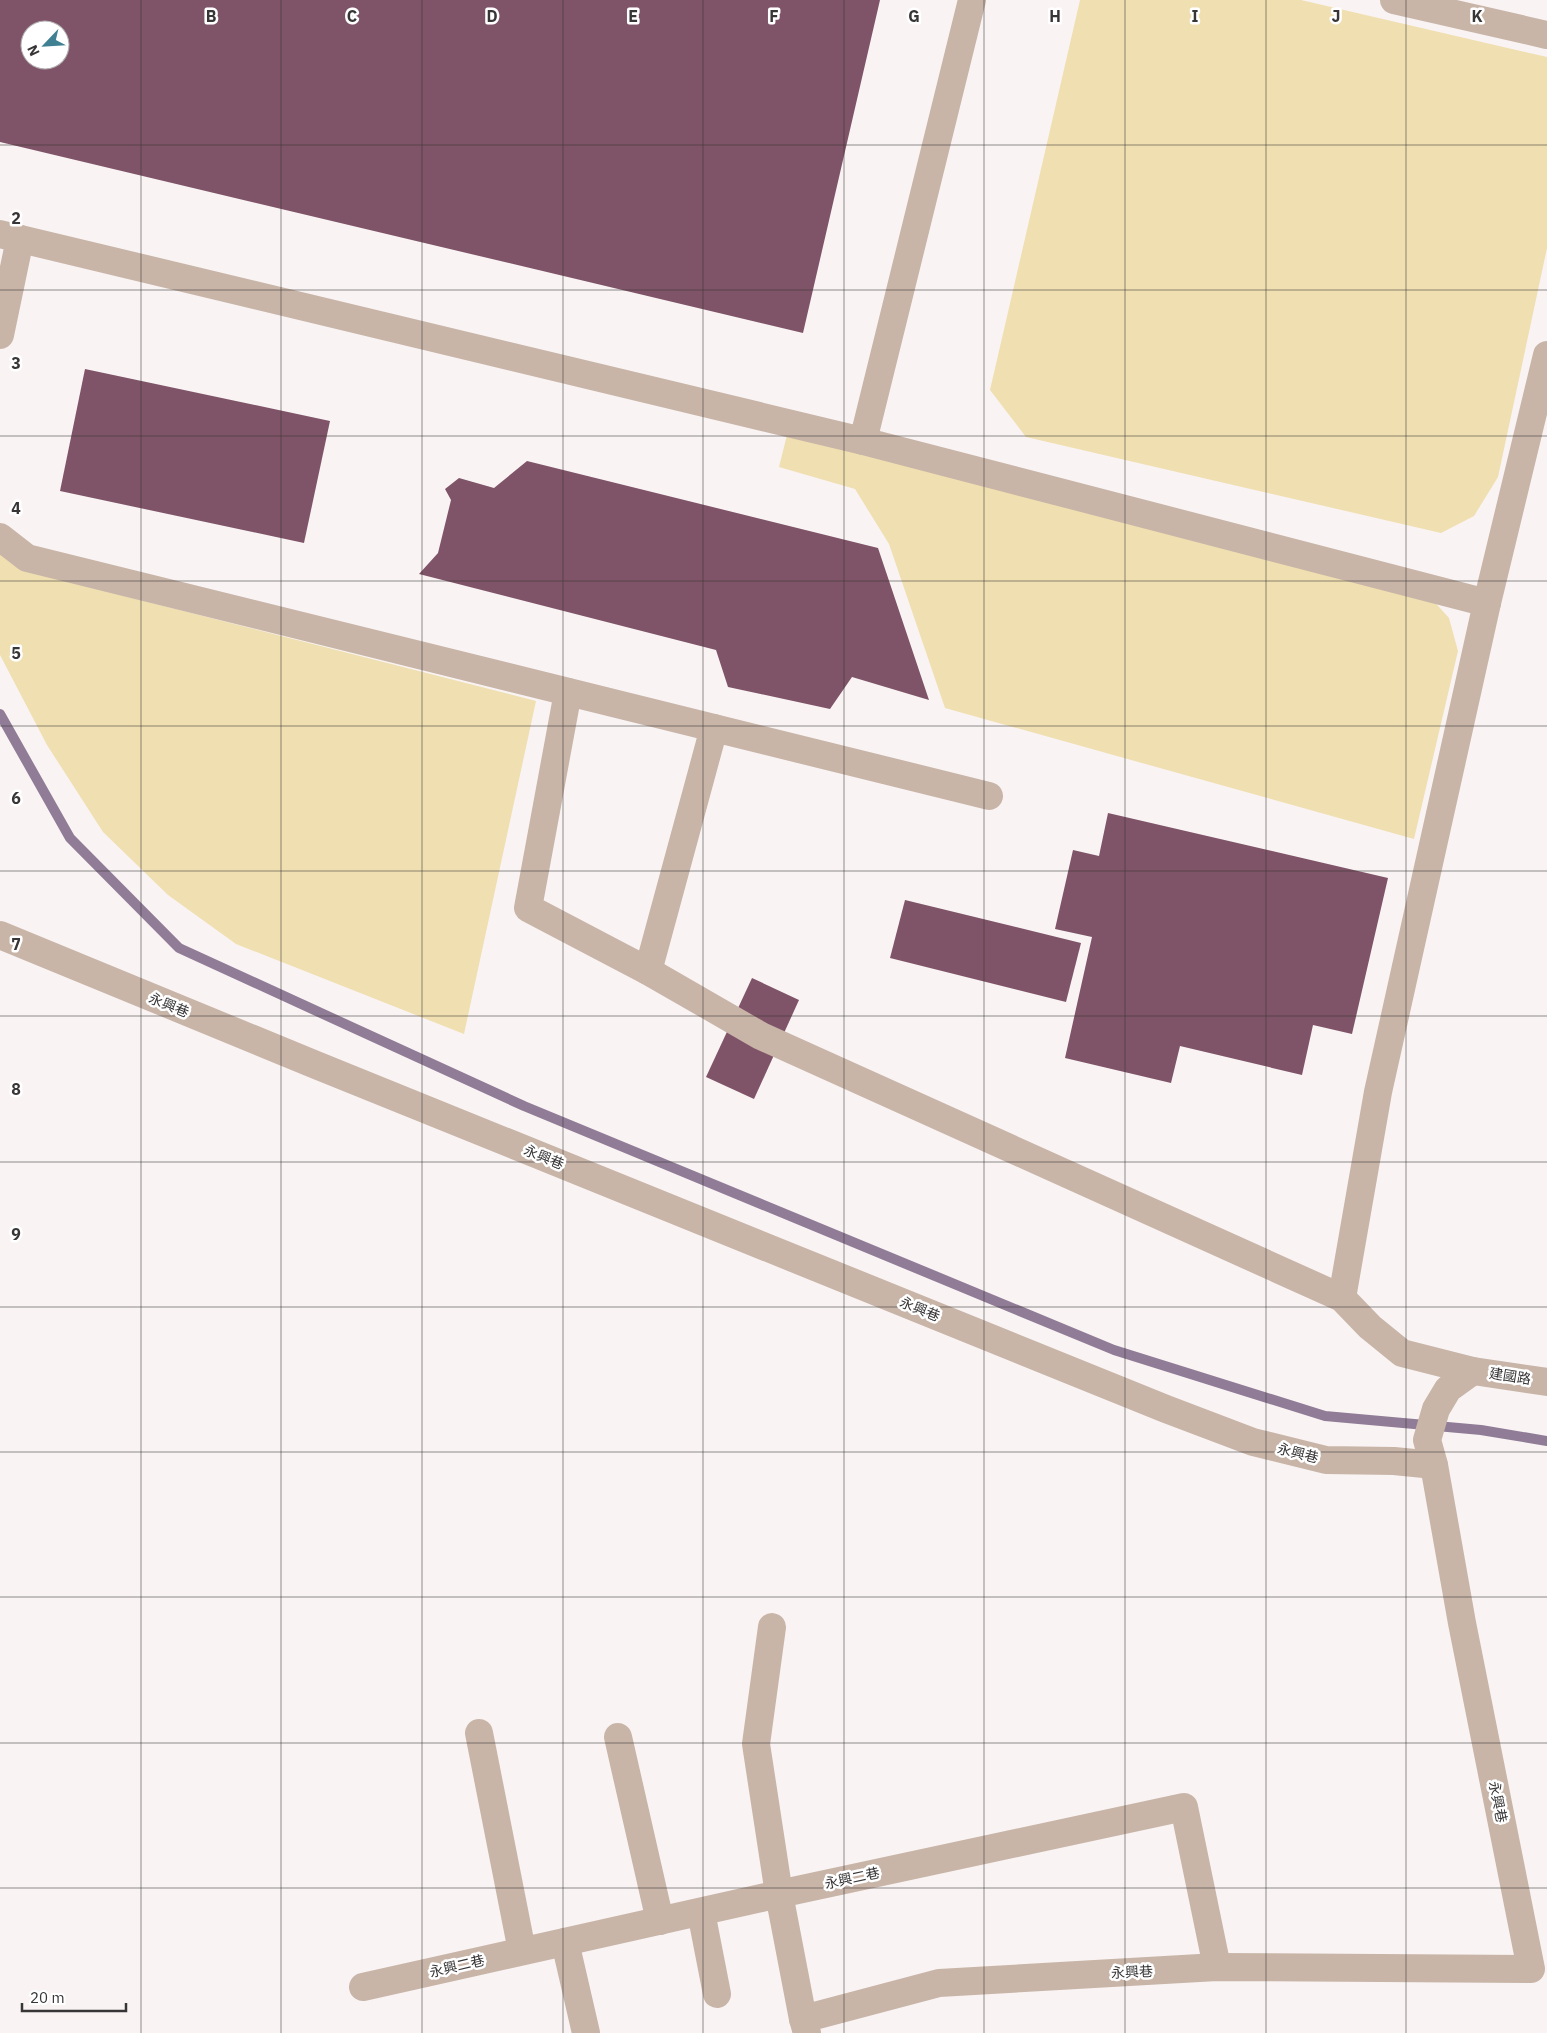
<svg xmlns="http://www.w3.org/2000/svg" width="1547" height="2033" font-family="'IBM Plex Sans','Noto Sans TC',sans-serif">
<style>
.green{fill:#f0dfb1}
.lines{fill:none;stroke-linecap:round;stroke-linejoin:round}
.stream{stroke:#917c97;stroke-width:10}
.building{fill:#805468;fill-rule:evenodd}
.minor{stroke:#c8b5a8;stroke-width:28}
.grid{fill:none;stroke:#373535;stroke-width:1;stroke-opacity:0.55}
.labels{text-anchor:middle;stroke-width:5;stroke-linejoin:round;paint-order:stroke}
.street-label{font-size:14px;fill:#373535;stroke:#fff}
.grid-label{font-size:16px;text-anchor:middle;font-weight:bold;fill:#373535;stroke:#fff;stroke-width:5;stroke-linejoin:round;paint-order:stroke}
</style>
<rect width="100%" height="100%" fill="#f9f4f3"/>
<!-- green -->
<g class="green">
<polygon points="1080,0 1301,0 1547,57 1547,248 1498,477 1474,516 1441,533 1026,437 990,390"/>
<polygon points="788,431 1431,598 1449,618 1458,651 1414,839 945,708 889,544 855,489 779,467"/>
<polygon points="0,552 27,571 536,701 464,1034 236,944 168,895 103,832 47,745 0,655"/>
</g>
<g class="lines">
<!-- stream -->
<polyline class="stream" points="0,714 70,838 179,948 524,1106 1114,1350 1325,1416 1481,1430 1547,1441"/>
</g>
<!-- building -->
<g class="building">
<path d="M0,0H880L803,333L0,142ZM30,30H60V60H30Z"/>
<polygon points="85,369 330,421 304,543 60,491"/>
<polygon points="527,461 878,548 929,700 852,677 830,709 728,687 716,650 419,574 438,553 451,500 445,489 459,478 494,488"/>
<polygon points="1108,813 1388,878 1352,1034 1313,1025 1302,1075 1180,1046 1171,1083 1065,1058 1092,937 1055,929 1073,850 1099,856"/>
<polygon points="905,900 1081,943 1066,1002 890,958"/>
<polygon points="752,978 799,1000 754,1099 706,1077"/>
</g>
<g class="lines">
<!-- minor -->
<g class="minor">
<polyline points="1394,0 1547,35"/>
<polyline points="0,234 863,441 1487,603"/>
<polyline points="0,335 20,239"/>
<polyline points="863,441 972,0"/>
<polyline points="0,537 27,558 989,796"/>
<polyline points="568,692 528,908 648,971 761,1036 1342,1298 1370,1327 1402,1353 1473,1371 1547,1382"/>
<polyline points="0,935 316,1065 1166,1409 1253,1442 1326,1460 1394,1461 1434,1465"/>
<polyline points="648,971 714,728"/>
<polyline points="1342,1298 1378,1092 1487,603 1547,355"/>
<polyline points="772,1627 756,1744 779,1894 803,2019"/>
<polyline points="479,1733 522,1951"/>
<polyline points="618,1737 660,1921"/>
<polyline points="701,1912 717,1994"/>
<polyline points="565,1942 586,2033"/>
<polyline points="363,1987 779,1894 1184,1807 1217,1967"/>
<polyline points="807,2033 803,2019 939,1983 1217,1967 1531,1969 1462,1623 1434,1465 1427,1440 1436,1409 1448,1389 1473,1371"/>
</g>
</g>
<!-- grid -->
<path class="grid" d="M141,0V2033M281,0V2033M422,0V2033M563,0V2033M703,0V2033M844,0V2033M984,0V2033M1125,0V2033M1266,0V2033M1406,0V2033M0,145H1547M0,290H1547M0,436H1547M0,581H1547M0,726H1547M0,871H1547M0,1016H1547M0,1162H1547M0,1307H1547M0,1452H1547M0,1597H1547M0,1743H1547M0,1888H1547"/>
<g class="labels">
<!-- street labels -->
<g class="street-label">
<text transform="translate(169 1005) rotate(22)" y="5">永興巷</text>
<text transform="translate(544 1157) rotate(22)" y="5">永興巷</text>
<text transform="translate(920 1309) rotate(22)" y="5">永興巷</text>
<text transform="translate(1510 1376) rotate(9)" y="5">建國路</text>
<text transform="translate(1298 1453) rotate(14)" y="5">永興巷</text>
<text transform="translate(1498 1802) rotate(79)" y="5">永興巷</text>
<text transform="translate(852 1878) rotate(-12)" y="5">永興二巷</text>
<text transform="translate(457 1966) rotate(-13)" y="5">永興二巷</text>
<text transform="translate(1132 1972) rotate(-3)" y="5">永興巷</text>
</g>
</g>
<g class="grid-label">
<text x="211" y="22">B</text>
<text x="352" y="22">C</text>
<text x="492" y="22">D</text>
<text x="633" y="22">E</text>
<text x="774" y="22">F</text>
<text x="914" y="22">G</text>
<text x="1055" y="22">H</text>
<text x="1195" y="22">I</text>
<text x="1336" y="22">J</text>
<text x="1477" y="22">K</text>
<text x="16" y="224">2</text>
<text x="16" y="369">3</text>
<text x="16" y="514">4</text>
<text x="16" y="659">5</text>
<text x="16" y="804">6</text>
<text x="16" y="950">7</text>
<text x="16" y="1095">8</text>
<text x="16" y="1240">9</text>
</g>
<!-- north arrow -->
<g transform="translate(45 45) rotate(245)"><circle r="24" fill="#ffffff" stroke="#afaeae"/>
<path d="M0-4L9 19L0 12L-9 19Z" fill="#3f8093"/>
<text y="-8" font-size="14" font-weight="bold" text-anchor="middle" fill="#373535">N</text>
</g>
<!-- scale -->
<path d="M22 2003v8h104v-8" fill="none" stroke="#373535" stroke-width="2.5"/>
<text x="30" y="2003" font-size="15" fill="#373535" stroke="#ffffff" stroke-width="4" paint-order="stroke">20 m</text>
</svg>
